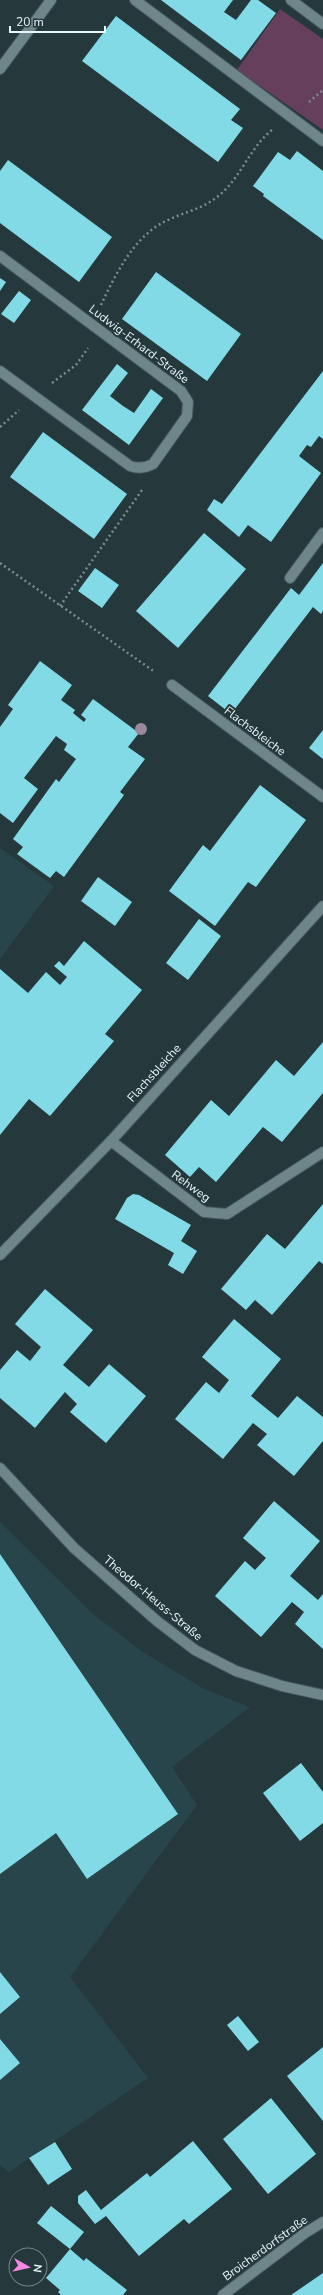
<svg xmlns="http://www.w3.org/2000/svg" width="323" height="2295" font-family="'Nunito Sans',sans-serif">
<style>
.built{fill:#27454a}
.green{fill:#663f5d}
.building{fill:#82dae7}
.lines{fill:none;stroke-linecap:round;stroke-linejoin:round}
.minor-casing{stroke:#46585b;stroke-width:12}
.path{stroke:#7a8b8e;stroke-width:2.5;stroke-dasharray:2 3;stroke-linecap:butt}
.minor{stroke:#6e8589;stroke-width:10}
.tree{fill:#99889e}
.labels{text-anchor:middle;stroke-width:4;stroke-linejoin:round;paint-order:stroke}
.street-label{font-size:12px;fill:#eaf7f9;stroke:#25393d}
</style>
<rect width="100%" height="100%" fill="#25393d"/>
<!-- built -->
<g class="built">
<polygon points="0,848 54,886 0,959"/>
<polygon points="0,1522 93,1614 143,1652 204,1689 250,1707 172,1767 197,1805 70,1977 148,2078 9,2172 0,2165"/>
</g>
<!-- green -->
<polygon class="green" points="280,9 323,39 323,130 237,70"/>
<!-- building -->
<g class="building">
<polygon points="161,0 233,0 224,12 236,20 251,0 258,0 276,13 241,60"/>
<polygon points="116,16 240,109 231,120 243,128 218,162 82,61"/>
<polygon points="297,151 323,171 323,240 263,196 264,194 253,186 278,152 290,160"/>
<polygon points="8,160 112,237 79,282 0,223 0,171"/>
<polygon points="156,272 241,334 207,381 122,319"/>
<polygon points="0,278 6,282 0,291"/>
<polygon points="19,291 31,300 14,323 1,314"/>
<polygon points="117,364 128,373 110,396 123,406 134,413 151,389 163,398 129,445 82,410"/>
<polygon points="323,371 323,439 319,436 311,447 307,445 299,456 321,473 271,542 248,525 239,537 207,510 214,499 222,504"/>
<polygon points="43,432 127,494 94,539 10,477"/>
<polygon points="204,533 246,569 178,648 136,611"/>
<polygon points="323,563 323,611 321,614 313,607 231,714 208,696 291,588 299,595"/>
<polygon points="95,568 119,585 102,608 78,591"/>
<polygon points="40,661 72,685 61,700 75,710 73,713 84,722 86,719 81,715 93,699 139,733 128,747 145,759 120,792 124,795 64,877 56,871 50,878 17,854 23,847 13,839 56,779 59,782 76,759 64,750 67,744 56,736 24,778 38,789 13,823 0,813 0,727 13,709 8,705"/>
<polygon points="323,730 323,759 309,748"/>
<polygon points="260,785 306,820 256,887 248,882 215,926 169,891 203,845 210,851"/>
<polygon points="98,877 132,902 115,926 81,901"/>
<polygon points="199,919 221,936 188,980 166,963"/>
<polygon points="84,941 142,990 105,1034 114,1041 50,1116 29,1099 0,1135 0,969 28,993 46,972 60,985 67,977 54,966 59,961 64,966"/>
<polygon points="323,1042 323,1093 282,1142 263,1127 216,1182 199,1167 190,1177 165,1155 211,1100 229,1116 276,1060 294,1076"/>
<polygon points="133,1194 139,1195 191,1225 181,1241 197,1251 183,1274 168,1265 174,1253 115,1219 127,1198"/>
<polygon points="323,1204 323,1264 319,1261 272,1315 255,1300 246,1310 221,1289 267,1234 285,1249"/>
<polygon points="45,1289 93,1330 63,1365 89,1387 109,1364 146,1396 106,1443 70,1412 77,1404 65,1392 35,1428 0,1398 0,1370 17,1350 30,1361 41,1347 15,1324"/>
<polygon points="234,1319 281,1359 251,1396 278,1418 297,1396 323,1417 323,1441 294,1476 257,1445 267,1434 253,1423 223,1459 175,1419 206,1382 219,1393 229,1380 202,1357"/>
<polygon points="274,1501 320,1541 290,1576 318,1600 323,1594 323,1649 295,1624 304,1612 292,1602 261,1637 215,1596 245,1561 255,1570 266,1558 243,1538"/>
<polygon points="0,1554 178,1814 87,1879 56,1833 0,1874"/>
<polygon points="301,1763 323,1792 323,1823 300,1841 263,1793"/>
<polygon points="0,1972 20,1997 0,2014"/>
<polygon points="238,2016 259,2042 248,2051 227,2025"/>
<polygon points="0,2039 20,2063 0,2080"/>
<polygon points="323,2047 323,2121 287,2076"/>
<polygon points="271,2098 316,2154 268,2194 223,2139"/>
<polygon points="193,2141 232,2189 189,2224 184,2219 139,2256 106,2216 95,2224 78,2203 78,2196 86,2190 101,2210 147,2173 150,2177"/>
<polygon points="55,2142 72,2169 48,2185 29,2158"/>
<polygon points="51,2206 84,2232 70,2249 37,2223"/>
<polygon points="70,2249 84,2261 86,2258 127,2290 123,2295 61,2295 58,2292 60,2290 46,2278"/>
<polygon points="323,2273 323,2295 291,2295"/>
</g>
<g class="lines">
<defs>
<g id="minor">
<polyline points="135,0 323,141"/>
<polyline points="291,0 323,24"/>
<polyline points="0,69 51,0"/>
<path d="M0,256L181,391L188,402L187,416L153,464C145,468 138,469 130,466L0,371"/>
<polyline points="290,578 323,533"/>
<polyline points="172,685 323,797"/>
<polyline points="111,1141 204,1212 227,1214 323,1152"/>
<polyline points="0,1255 111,1141 323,906"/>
<polyline points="0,1468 74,1548 157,1621 195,1650 236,1671 282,1686 323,1695"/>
<polyline points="223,2295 305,2233 323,2222"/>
</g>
</defs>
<!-- minor casing -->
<use href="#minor" class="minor-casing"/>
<!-- path -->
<g class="path">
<polyline points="309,102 323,90"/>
<path d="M101,305C115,275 133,239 162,223C180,213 201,210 217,197C241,179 248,149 273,129"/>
<polyline points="52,383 76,365 88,348"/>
<polyline points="0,427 19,410"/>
<polyline points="0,563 155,672"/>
<polyline points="60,606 142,490"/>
</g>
<!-- minor -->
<use href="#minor" class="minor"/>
</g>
<!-- trees -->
<circle class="tree" cx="141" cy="729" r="6"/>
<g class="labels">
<!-- street labels -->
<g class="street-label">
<text transform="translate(139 344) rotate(37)" y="4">Ludwig-Erhard-Straße</text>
<text transform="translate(255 731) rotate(37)" y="4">Flachsbleiche</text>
<text transform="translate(154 1073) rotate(-48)" y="4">Flachsbleiche</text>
<text transform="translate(191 1186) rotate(36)" y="4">Rehweg</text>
<text transform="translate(153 1598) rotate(40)" y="4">Theodor-Heuss-Straße</text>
<text transform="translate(265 2248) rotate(-36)" y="4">Broicherdorfstraße</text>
</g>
</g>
<!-- north arrow -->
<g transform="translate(28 2267) rotate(98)"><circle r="19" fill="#25393d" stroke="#748588"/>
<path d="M0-3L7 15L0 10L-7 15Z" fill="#fb87e5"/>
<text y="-6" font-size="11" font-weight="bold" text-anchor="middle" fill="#eaf7f9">N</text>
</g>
<!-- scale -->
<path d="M10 26v6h95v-6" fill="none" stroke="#eaf7f9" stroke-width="2"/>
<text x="16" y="26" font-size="12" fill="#eaf7f9" stroke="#25393d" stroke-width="3" paint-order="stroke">20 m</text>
</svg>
